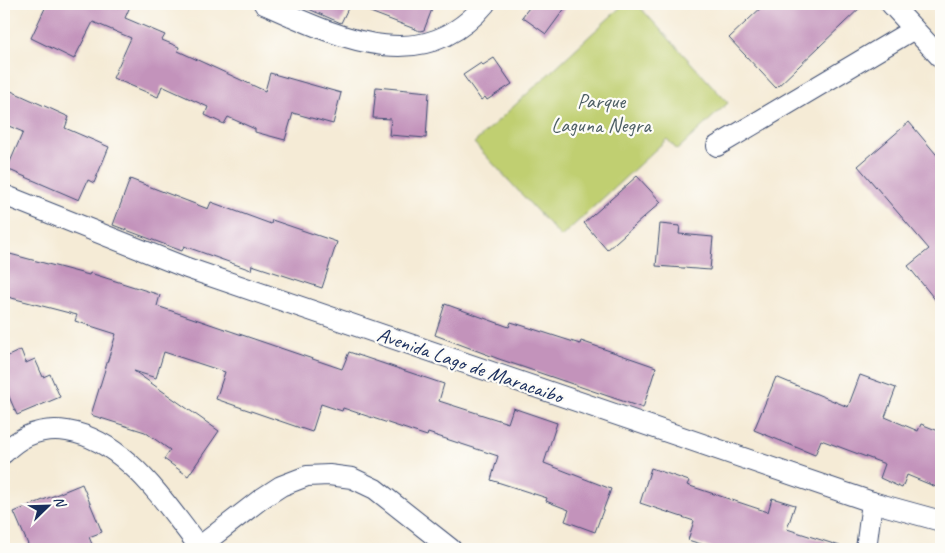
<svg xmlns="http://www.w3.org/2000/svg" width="945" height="553" font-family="Caveat,sans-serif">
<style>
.green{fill:#c0cf71;stroke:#6e7f68}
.building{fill:#c393bb}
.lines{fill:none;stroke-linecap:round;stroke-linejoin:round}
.minor-casing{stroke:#3c4b70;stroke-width:22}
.minor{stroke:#fff;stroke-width:20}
.labels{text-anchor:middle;stroke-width:4.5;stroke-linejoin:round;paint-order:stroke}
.park-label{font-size:21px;fill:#4d5f64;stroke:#fdfcf7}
.street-label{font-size:21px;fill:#1b2f5e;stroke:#fdfcf7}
</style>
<rect width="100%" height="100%" fill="#fdfcf7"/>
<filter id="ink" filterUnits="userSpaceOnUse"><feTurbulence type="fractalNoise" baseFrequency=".02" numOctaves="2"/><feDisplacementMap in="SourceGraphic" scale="10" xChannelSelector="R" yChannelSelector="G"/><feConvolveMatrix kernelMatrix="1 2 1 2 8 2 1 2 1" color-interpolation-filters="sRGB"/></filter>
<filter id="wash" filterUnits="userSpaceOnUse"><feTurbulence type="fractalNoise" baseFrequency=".0096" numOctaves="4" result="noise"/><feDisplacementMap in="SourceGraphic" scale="20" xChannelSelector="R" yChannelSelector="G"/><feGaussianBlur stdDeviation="1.12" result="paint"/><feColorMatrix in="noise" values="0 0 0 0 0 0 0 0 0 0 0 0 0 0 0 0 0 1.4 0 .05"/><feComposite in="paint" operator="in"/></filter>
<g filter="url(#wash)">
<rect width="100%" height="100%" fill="#f5ebd6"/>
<!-- green -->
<polygon class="green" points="624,4 637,4 728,103 677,150 667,139 561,237 474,143"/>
<g id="blocks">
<!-- building -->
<g class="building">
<polygon points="47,4 131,4 125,18 165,35 162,40 179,47 178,51 265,91 270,73 341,93 333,124 293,113 285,140 255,132 255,129 228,117 224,124 205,115 208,107 162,86 158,97 113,78 131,38 93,22 74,59 31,38"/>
<polygon points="297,4 350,4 341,23"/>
<polygon points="352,4 434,4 424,30 420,31 352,5"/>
<polygon points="532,4 568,4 546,34 522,17"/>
<polygon points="765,4 864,4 776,88 729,38"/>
<polygon points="494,58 512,84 487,100 485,97 481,100 463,75 481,63 483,65"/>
<polygon points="376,87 429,92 426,138 389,135 391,119 373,118"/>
<polygon points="11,91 69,117 65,128 109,147 94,183 88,180 79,200 7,169 23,132 4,124 4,107"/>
<polygon points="909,122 941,160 941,307 908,266 929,249 858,166"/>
<polygon points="637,176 661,202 607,250 584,223"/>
<polygon points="130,179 208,209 211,202 271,224 272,220 337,242 322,288 252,265 251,270 184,246 182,251 113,225"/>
<polygon points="660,224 680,226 679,234 713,237 710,270 656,266"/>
<polygon points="10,254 89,275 90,273 160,295 157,306 342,369 349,352 444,384 439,401 508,423 513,408 557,423 544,463 611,489 595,532 565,521 569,510 546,501 547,498 491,480 498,456 428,433 427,436 343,408 342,411 321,404 312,432 216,399 225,372 164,352 156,378 134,371 219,431 188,476 164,459 170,450 145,432 91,415 116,334 75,321 77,315 4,296 4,279"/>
<polygon points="445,304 509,327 511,322 580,344 581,341 656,367 643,408 499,359 435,335"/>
<polygon points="21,350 26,363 35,359 43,377 50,374 60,397 17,415 4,385 4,358"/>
<polygon points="860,375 896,388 885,417 918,431 921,424 941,432 941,489 907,475 902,488 880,478 885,464 821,440 815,455 754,430 776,377 848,407"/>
<polygon points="651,468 689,481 687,485 768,512 772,498 795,505 787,529 840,546 840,549 717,549 688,540 694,521 640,503"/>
<polygon points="82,484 102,532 89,537 94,549 30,549 14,512"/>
</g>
</g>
</g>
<g filter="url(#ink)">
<use href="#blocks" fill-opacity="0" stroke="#3c4b70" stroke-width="1"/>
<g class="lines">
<defs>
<g id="minor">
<path d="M264,4C337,36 422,80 485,4"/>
<polyline points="891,4 941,58"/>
<polyline points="717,146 914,29"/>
<polyline points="4,195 187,268 872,502 941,521"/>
<path d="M4,453C43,413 93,431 130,464C157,488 178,520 201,549"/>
<polyline points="199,547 261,499 281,486 307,476 329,475 352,478 375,489 451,549"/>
<polyline points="866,549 872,502"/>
</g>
</defs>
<!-- minor casing -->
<use href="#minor" class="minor-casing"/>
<!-- minor -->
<use href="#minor" class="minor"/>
</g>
</g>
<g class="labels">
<!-- park labels -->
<g class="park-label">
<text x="601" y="108">Parque<tspan x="601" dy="24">Laguna Negra</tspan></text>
</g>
<!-- street labels -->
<g class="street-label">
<text transform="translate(470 365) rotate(19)" y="7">Avenida Lago de Maracaibo</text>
</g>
</g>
<!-- margin -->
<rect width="945" height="553" fill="none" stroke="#fdfcf7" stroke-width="20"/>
<!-- north arrow -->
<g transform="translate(48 506) rotate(67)" stroke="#fdfcf7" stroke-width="4" paint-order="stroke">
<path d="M0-4L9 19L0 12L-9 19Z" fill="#1b2f5e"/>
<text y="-8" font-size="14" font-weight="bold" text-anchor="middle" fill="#1b2f5e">N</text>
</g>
</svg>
